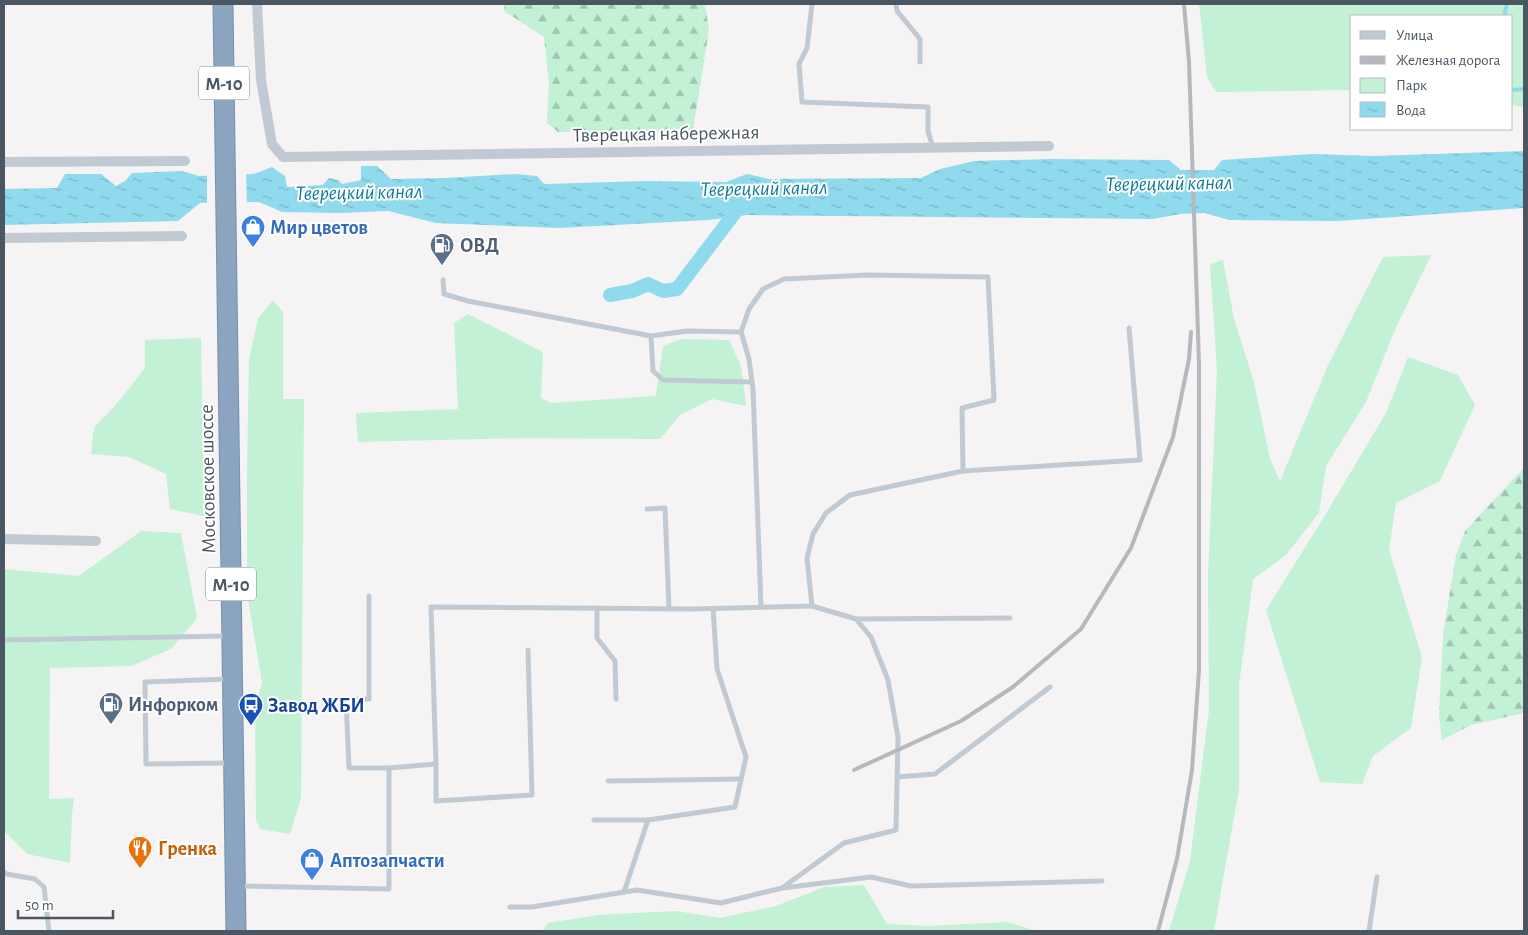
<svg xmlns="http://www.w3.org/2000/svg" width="1528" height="935" font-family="'Alegreya Sans',sans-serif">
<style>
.green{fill:#c3f1d5}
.forest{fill:url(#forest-firs)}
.water{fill:url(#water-ripples)}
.pier{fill:#f5f3f3}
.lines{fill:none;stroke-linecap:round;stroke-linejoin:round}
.stream{stroke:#90daee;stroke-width:4}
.canal{stroke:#90daee;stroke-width:14}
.highway-casing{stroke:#7690ad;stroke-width:21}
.lane{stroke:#c1cad2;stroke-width:5}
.street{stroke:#c1cad2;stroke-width:10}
.highway{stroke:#8ba5c1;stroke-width:19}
.rail{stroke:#b5b8bd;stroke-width:4}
.labels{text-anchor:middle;stroke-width:4;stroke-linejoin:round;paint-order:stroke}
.shield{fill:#fff;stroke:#808990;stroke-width:1}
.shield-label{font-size:19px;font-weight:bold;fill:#4a5661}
.street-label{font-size:20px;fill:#4a5661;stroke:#fff}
.shop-label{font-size:20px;font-weight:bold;fill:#366cbe;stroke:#fff;text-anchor:start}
.service-label{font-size:20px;font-weight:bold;fill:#4e5e75;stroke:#fff;text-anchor:start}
.transit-label{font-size:20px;font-weight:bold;fill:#164399;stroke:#fff;text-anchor:start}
.food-label{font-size:20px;font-weight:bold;fill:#c56008;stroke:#fff;text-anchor:start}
.water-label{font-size:21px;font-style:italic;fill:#0c7c9b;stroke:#fff}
</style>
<defs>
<pattern id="forest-firs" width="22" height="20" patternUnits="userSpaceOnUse" patternTransform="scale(1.25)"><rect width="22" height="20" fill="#c3f1d5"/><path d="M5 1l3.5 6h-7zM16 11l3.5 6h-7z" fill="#a0c6b0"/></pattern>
<pattern id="water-ripples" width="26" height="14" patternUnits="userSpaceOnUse" patternTransform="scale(1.25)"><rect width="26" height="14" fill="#90daee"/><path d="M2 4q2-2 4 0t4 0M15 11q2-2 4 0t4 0" fill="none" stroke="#78b4c4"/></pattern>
</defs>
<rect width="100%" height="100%" fill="#f5f3f3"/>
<!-- green -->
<g class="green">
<polygon points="1199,4 1524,4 1524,108 1512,104 1512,16 1352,16 1352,90 1216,92 1207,77"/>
<polygon points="1431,255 1394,332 1366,402 1326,466 1319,513 1285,556 1253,579 1239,685 1239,789 1214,931 1169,931 1190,861 1209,710 1208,575 1217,371 1210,264 1223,260 1234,319 1254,382 1270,459 1280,481 1328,365 1383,257"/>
<polygon points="273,300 283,312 283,399 304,399 301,798 290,834 260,829 256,820 255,711 262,682 247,594 247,473 249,360 258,318"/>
<polygon points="468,314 543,352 541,398 551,403 656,396 663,346 681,339 729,340 741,366 746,406 712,399 680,415 660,439 524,438 358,442 356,413 458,409 454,323"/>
<polygon points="201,338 204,516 170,509 166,474 129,457 91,454 94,427 115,406 145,368 145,340"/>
<polygon points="1408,357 1458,375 1475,405 1440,481 1396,503 1389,550 1422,657 1411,728 1373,756 1362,784 1320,782 1266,610 1324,517 1386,413"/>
<polygon points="141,531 181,533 197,618 171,649 131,666 50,668 49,799 74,798 72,814 70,863 27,854 4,831 4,569 79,576"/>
<polygon points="864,885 887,924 929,926 1007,922 1037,931 542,931 548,923 598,915 676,911 720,918 776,906 824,887"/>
</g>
<!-- forest -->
<g class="forest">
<polygon points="504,4 705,4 709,30 693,130 558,132 547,123 549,83 544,37 504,11"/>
<polygon points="1524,468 1524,713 1471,725 1442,740 1439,716 1443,635 1456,555 1465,531"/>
</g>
<!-- water -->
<polygon class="water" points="1524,151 1524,208 1337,221 1229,220 1205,213 1180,214 1153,219 747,215 708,220 560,228 436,223 388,211 340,213 282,212 259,202 200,203 178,221 4,225 4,189 57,188 65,174 101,174 116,186 125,181 132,173 182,171 199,176 254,174 272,167 285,176 287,187 323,185 329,178 338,180 342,184 361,180 361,166 377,166 391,179 444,178 515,174 537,176 544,184 645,181 726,182 747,174 769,179 921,178 940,169 974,161 1049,159 1169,160 1181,170 1214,170 1222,160 1312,154 1375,156"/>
<!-- pier -->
<polygon class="pier" points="246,172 247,205 207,205 207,173"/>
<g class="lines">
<!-- stream -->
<g class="stream">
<polyline points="1504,16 1507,4"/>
<polyline points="1512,90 1524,89"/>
</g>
<!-- canal -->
<polyline class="canal" points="610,295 632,291 648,284 663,291 677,289 743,202"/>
<defs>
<polyline id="highway" points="223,4 236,931"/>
</defs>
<!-- highway casing -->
<use href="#highway" class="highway-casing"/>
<!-- lane -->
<g class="lane">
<polyline points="812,4 807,48 799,64 802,102 928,107 928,131 933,148"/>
<polyline points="896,4 897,11 920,39 920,62"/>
<polyline points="443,280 444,294 468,301 651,336 653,371 663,380 752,382"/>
<polyline points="651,336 687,331 741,332"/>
<polyline points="647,509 665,508 669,609"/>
<polyline points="369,596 369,699 346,699 349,768 389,768"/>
<polyline points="761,607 753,389 749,359 741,332 749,309 763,289 784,279 867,275 988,277 994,400 962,408 963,471"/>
<polyline points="597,608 597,638 615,661 616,699"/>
<polyline points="856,619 1010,618"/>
<polyline points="4,640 228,636"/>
<polyline points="229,763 146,764 145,682 229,679"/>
<polyline points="436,764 436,801 532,795 528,650"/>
<polyline points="897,777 935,774 1050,687"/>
<polyline points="608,781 741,779"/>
<polyline points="594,820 648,820"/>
<polyline points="4,872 7,874 35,879 44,887 49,931"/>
<polyline points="238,886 389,889 389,768 436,764 431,607 692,609 812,606 807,558 813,534 826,513 850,495 963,471 1140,460 1129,328"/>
<polyline points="783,888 871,877 911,886 1102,881"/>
<polyline points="624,892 648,820 735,807 746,757 717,669 713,608"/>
<polyline points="510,907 532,907 637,890 721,903 782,888 844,843 896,830 898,737 888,680 871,637 856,619 812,606"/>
<polyline points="1369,931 1377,877"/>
</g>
<!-- street -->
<g class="street">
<polyline points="257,4 261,80 272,144 283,157 1049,146"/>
<polyline points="4,162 185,161"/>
<polyline points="4,238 182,236"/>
<polyline points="4,539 96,541"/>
</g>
<!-- highway -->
<use href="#highway" class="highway"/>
<!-- rail -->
<g class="rail">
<polyline points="854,770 961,721 1013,687 1081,629 1131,548 1173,437 1189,359 1191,332"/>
<polyline points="1158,931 1177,859 1192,770 1199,670 1199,364 1189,62 1184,4"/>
</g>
</g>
<!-- icons -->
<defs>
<symbol id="shop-pin" viewBox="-11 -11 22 30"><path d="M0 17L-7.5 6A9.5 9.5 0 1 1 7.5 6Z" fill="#3f7fe0" stroke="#fff"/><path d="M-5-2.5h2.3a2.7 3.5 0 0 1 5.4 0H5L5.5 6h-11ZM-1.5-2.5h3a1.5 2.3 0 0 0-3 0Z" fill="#fff"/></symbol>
<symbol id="fuel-pin" viewBox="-11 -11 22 30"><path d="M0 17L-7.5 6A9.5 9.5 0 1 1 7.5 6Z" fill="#5c6f8a" stroke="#fff"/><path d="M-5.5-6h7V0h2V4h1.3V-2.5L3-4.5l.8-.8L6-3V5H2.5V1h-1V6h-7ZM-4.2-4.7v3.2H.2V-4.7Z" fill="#fff"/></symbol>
<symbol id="bus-pin" viewBox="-11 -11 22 30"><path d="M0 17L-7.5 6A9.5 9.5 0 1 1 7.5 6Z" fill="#1a4fb4" stroke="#fff"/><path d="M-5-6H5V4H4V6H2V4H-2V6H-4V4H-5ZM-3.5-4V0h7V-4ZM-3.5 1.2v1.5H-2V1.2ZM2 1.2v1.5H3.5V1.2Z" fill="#fff"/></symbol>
<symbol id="restaurant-pin" viewBox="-11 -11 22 30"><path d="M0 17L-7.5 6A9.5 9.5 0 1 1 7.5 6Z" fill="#e8710a" stroke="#fff"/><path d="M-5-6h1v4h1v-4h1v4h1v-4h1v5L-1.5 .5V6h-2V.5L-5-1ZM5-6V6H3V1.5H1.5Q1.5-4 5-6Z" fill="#fff"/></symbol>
</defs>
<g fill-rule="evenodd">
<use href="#shop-pin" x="239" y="213" width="28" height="38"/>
<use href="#fuel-pin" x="428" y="231" width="28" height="38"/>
<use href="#fuel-pin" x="97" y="690" width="28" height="38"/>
<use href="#bus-pin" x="237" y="691" width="28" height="38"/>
<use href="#restaurant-pin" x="126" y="834" width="28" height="38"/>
<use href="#shop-pin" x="298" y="846" width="28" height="38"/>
</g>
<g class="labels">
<!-- shield labels -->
<g class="shield">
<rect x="199" y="66.5" width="50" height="33" rx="4"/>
<rect x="206" y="567.5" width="50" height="33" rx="4"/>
</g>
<g class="shield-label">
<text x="224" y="90">М-10</text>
<text x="231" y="591">М-10</text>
</g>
<!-- street labels -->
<g class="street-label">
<text transform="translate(666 133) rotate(-1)" y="7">Тверецкая набережная</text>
<text transform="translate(207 479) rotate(-91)" y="7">Московское шоссе</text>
</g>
<!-- shop labels -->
<g class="shop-label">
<text x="270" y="234">Мир цветов</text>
<text x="330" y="867">Аптозапчасти</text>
</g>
<!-- service labels -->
<g class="service-label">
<text x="460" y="252">ОВД</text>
<text x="128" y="711">Инфорком</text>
</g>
<!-- transit labels -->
<g class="transit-label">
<text x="268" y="712">Завод ЖБИ</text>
</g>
<!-- food labels -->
<g class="food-label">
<text x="158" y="855">Гренка</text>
</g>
<!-- water labels -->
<g class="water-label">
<text transform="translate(1169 183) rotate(-1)" y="7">Тверецкий канал</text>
<text transform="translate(764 188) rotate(-1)" y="7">Тверецкий канал</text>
<text transform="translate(359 192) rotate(-1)" y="7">Тверецкий канал</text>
</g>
</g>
<!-- border -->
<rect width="1528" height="935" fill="none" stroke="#4a5661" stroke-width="10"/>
<!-- legend -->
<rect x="1350" y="15" width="162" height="115" fill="#ffffff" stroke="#b7bbc0"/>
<rect x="1360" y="31" width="25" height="8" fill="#c1cad2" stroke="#b7bbc0"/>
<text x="1396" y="40" font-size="15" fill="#4a5661">Улица</text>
<rect x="1360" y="56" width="25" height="8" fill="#b5b8bd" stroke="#b7bbc0"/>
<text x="1396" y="65" font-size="15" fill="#4a5661">Железная дорога</text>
<rect x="1360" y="78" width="25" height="15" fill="#c3f1d5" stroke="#b7bbc0"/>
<text x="1396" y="90" font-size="15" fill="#4a5661">Парк</text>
<rect x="1360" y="102" width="25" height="15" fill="url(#water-ripples)" stroke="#b7bbc0"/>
<text x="1396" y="115" font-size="15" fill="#4a5661">Вода</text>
<!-- scale -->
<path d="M18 910v8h95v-8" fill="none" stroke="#4a5661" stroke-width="2.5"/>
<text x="25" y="910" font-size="15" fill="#4a5661" stroke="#ffffff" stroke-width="4" paint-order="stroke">50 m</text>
</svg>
